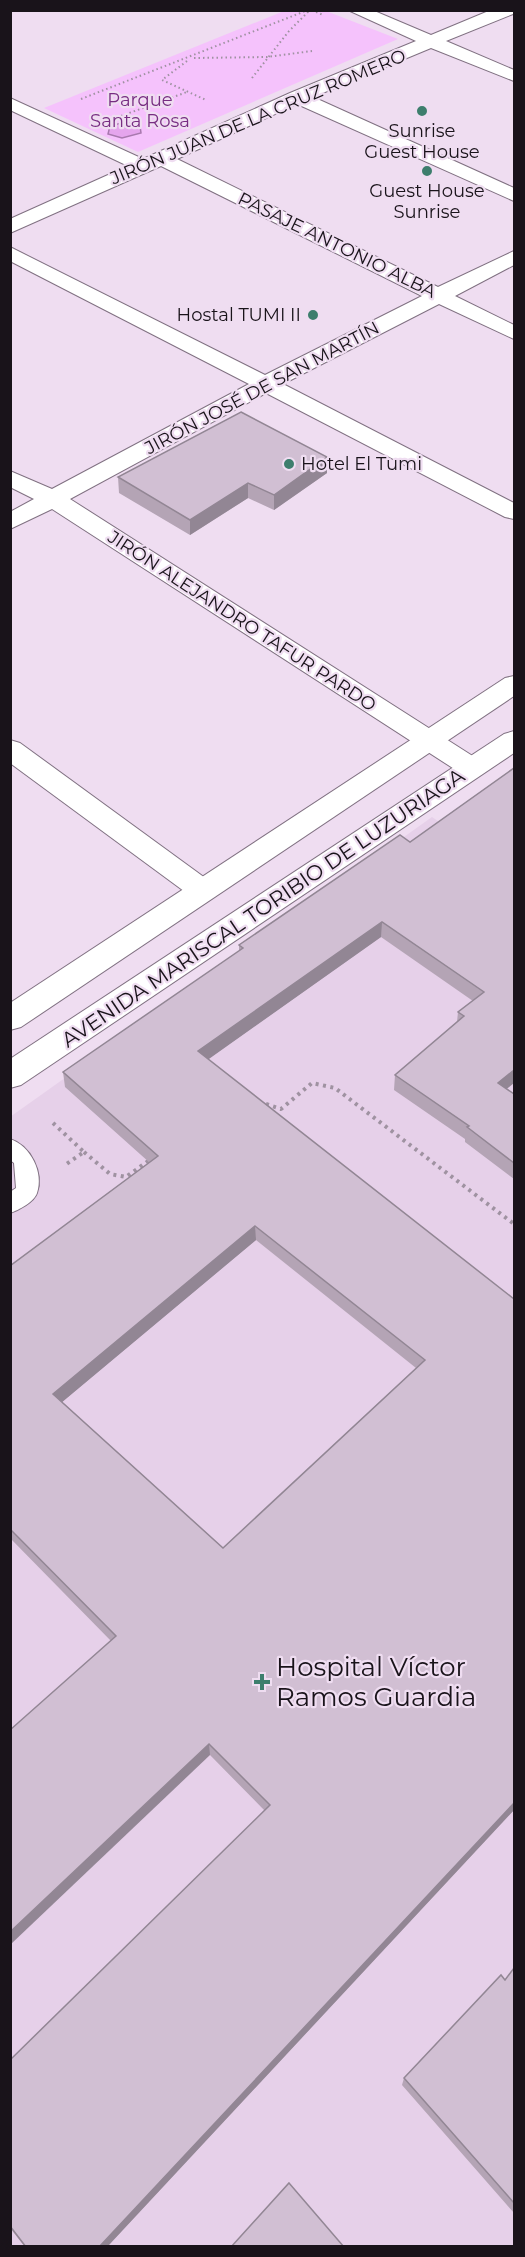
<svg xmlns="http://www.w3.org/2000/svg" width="525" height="2257" font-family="Montserrat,sans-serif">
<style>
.built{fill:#e6d0e9}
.green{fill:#f5c2fc}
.water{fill:#e5a5ed;stroke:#a879ae;stroke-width:1.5}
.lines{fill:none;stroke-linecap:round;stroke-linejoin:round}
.service-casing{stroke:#807182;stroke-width:2}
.minor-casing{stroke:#807182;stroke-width:2}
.secondary-casing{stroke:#807182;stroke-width:2}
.path-far1{stroke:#9f92a1;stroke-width:2;stroke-dasharray:1.5 3;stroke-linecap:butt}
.path{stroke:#9f92a1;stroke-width:4;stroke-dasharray:3 4.5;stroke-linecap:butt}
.service{fill:#fff;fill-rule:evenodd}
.minor{fill:#fff;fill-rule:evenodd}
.secondary{fill:#fff;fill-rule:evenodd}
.wall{fill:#b4a4b5;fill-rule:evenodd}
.shaded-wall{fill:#928694}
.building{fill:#d1bfd3;stroke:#928694;stroke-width:1.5;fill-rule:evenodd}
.poi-dot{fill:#3d7e6d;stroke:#efddf1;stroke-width:2}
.labels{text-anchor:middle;stroke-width:4.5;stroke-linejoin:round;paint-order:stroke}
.far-park-label{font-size:18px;fill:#772d82;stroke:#efddf1}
.far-street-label{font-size:18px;fill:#19131a;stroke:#efddf1}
.far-poi-label{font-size:18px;fill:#19131a;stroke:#efddf1}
.street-label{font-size:21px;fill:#19131a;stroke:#efddf1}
.near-poi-label{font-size:26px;fill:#19131a;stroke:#efddf1;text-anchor:start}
</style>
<rect width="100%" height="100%" fill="#efddf1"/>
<!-- built -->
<polygon class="built" points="432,817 514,873 514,2246 11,2246 10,1117"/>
<!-- green -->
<polygon class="green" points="284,11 326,11 398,39 138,152 44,108"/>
<!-- water -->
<polygon class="water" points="125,122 140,126 141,133 122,138 108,134 110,126"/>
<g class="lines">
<defs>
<path id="service" d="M10,1139C31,1146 44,1173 37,1193C34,1202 19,1210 10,1213V1192L16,1188L14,1163L10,1160Z"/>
<g id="minor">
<polygon points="348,10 372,10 431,35 491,10 514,10 513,14 446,41 514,70 514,81 431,48 313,97 514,188 514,201 297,104 177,159 438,287 514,251 514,265 455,296 514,325 514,339 439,304 283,384 514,503 514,519 505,517 266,393 70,499 482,762 486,768 482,774 472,777 462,774 52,509 10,529 10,512 34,499 10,487 10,471 52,489 249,384 10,261 10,247 265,375 422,296 161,166 10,233 10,219 128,166 10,110 10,98 143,159 290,93 416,41"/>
<polygon points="10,740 20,743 212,883 217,890 212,897 202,900 192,897 10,763"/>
</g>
<g id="secondary">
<polygon points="514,676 514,696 21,1027 10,1030 10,1003 505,678"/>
<polygon points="514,731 514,753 21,1085 10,1088 10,1059 504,734"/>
</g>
</defs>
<!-- service casing -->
<use href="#service" class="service-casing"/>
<!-- minor casing -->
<use href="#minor" class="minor-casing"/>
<!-- secondary casing -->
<use href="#secondary" class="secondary-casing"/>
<!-- path-far1 -->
<g class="path-far1">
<polyline points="312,10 323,15"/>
<polyline points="194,58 267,57 312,51"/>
<polyline points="187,61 162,80 206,100"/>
<polyline points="252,78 289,31 309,11"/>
<polyline points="81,99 308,10"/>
<polyline points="121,116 187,92"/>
</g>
<!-- path -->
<g class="path">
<polyline points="266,1104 281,1109 312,1083 335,1088 514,1224"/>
<polyline points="53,1123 84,1152 65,1165"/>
<polyline points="84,1152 110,1174 126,1177 151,1159"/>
</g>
<!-- service -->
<use href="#service" class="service"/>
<!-- minor -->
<use href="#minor" class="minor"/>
<!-- secondary -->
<use href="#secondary" class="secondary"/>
</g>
<!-- wall -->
<g class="wall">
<polygon points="327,473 274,510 248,498 190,535 119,493 118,477"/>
<path d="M514,768L507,1089L514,1094V1179L465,1142V1139L394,1090L395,1075L457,1022L458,1012L473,1001L381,937L208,1059L514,1299V1810L107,2247H25L10,2228V2060L265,1811L210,1755L111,1641L10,1538V1266L150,1163L65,1087L63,1072L239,951V945L410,842ZM256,1240L416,1368L223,1548L62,1402Z"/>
<polygon points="514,1968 514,2213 402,2085 404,2078 505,1980"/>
</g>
<!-- shaded-wall -->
<g class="shaded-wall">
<polygon points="327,457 327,473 274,510 274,495"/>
<polygon points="248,483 248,498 190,535 190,520"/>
<polygon points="382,922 381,937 199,1066 198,1051"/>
<polygon points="514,1070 514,1083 496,1098 498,1083"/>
<polygon points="255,1226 256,1240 55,1408 53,1394"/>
<polygon points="209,1744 210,1755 10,1945 10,1932"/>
<polygon points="514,1803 514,1810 107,2247 99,2247"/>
</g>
<!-- building -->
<g class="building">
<polygon points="241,412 327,457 274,495 248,483 190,520 118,477"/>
<path d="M514,768V1070L498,1083L514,1094V1163L467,1127L469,1126L395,1075L464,1016L458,1012L484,992L382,922L198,1051L514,1299V1803L99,2247H26L10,2226V2060L270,1805L209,1744L10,1932V1730L116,1636L10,1529V1266L158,1156L63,1072L243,948L239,945L400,835L410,842ZM255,1226L425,1360L223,1548L53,1394Z"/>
<polygon points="514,1968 514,2203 404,2078 501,1975 505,1980"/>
<polygon points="289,2183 344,2247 231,2247"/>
</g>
<!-- markers -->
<g class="poi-dot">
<circle cx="422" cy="111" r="6"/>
<circle cx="427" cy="171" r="6"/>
<circle cx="313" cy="315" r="6"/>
<circle cx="289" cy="464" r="6"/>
<path d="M259 1673h6v6h6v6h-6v6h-6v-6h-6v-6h6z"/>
</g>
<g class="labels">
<!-- far-park labels -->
<g class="far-park-label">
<text x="140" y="106">Parque<tspan x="140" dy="21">Santa Rosa</tspan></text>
</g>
<!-- far-street labels -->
<g class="far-street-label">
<text transform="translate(258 117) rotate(-23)" y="6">JIRÓN JUAN DE LA CRUZ ROMERO</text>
<text transform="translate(337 245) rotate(26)" y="6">PASAJE ANTONIO ALBA</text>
<text transform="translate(262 388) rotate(-28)" y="6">JIRÓN JOSÉ DE SAN MARTÍN</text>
<text transform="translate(242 621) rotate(33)" y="6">JIRÓN ALEJANDRO TAFUR PARDO</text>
</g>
<!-- far-poi labels -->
<g class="far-poi-label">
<text x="422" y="137">Sunrise<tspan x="422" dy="21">Guest House</tspan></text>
<text x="427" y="197">Guest House<tspan x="427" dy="21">Sunrise</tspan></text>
<text x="301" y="321" text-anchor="end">Hostal TUMI II</text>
<text x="301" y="470" text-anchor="start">Hotel El Tumi</text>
</g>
<!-- street labels -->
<g class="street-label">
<text transform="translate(263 908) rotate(-34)" y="7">AVENIDA MARISCAL TORIBIO DE LUZURIAGA</text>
</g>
<!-- near-poi labels -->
<g class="near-poi-label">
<text x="276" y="1676">Hospital Víctor<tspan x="276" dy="30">Ramos Guardia</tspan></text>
</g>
</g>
<!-- border -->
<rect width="525" height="2257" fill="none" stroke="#19131a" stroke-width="24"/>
</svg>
